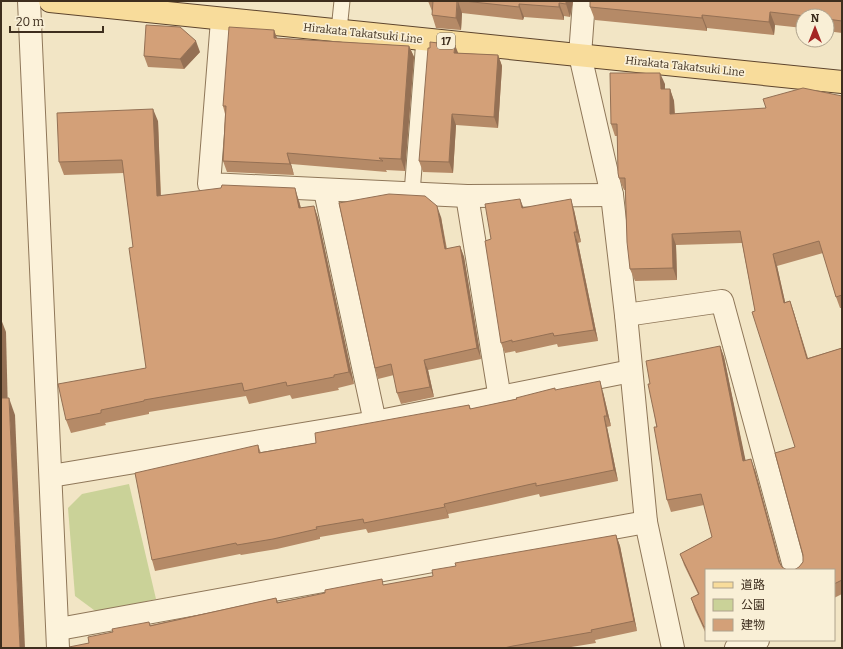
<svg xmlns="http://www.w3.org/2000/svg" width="843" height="649" viewBox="0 0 843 649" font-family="Bitter,'Noto Sans JP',serif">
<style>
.green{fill:#cad298}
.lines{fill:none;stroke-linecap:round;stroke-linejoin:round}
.lane-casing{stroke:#8f7759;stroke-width:17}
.street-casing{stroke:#8f7759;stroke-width:24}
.primary-casing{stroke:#5d442d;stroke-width:24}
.lane{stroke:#fcf2da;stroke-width:15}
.street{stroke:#fcf2da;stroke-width:22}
.primary{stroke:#f8dc9b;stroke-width:22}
.wall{fill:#b58a67}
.shaded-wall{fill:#947054}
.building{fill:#d3a078;stroke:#947054}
.labels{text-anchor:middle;stroke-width:3.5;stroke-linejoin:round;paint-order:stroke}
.shield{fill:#f9efd6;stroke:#766855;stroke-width:1}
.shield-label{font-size:10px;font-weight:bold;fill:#3e2e1e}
.street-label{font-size:11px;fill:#3e2e1e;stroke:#f9efd6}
</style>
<rect width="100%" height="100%" fill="#f2e5c5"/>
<polygon class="green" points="129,484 156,599 98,613 75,596 68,508 82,494"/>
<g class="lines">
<defs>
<g id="lane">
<polyline points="339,30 342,1"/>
<polyline points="412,193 424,39"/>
</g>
<g id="street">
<polyline points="29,1 58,648"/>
<polyline points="584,1 580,55 612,195 626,315 646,522 673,648"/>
<polyline points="222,20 209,184 467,196 612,195"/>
<polyline points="325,191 375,422"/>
<polyline points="467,196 500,399"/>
<polyline points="626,315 722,301 795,570"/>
<polyline points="51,476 375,422 631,371"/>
<polyline points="59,629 646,522"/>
<polyline points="736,648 758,640"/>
</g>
<polyline id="primary" points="50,1 842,82"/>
</defs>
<use href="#lane" class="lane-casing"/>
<use href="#street" class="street-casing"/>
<use href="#primary" class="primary-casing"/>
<use href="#lane" class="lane"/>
<use href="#street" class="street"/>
<use href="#primary" class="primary"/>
</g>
<g class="wall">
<polygon points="428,1 573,1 570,17 564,16 564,20 524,17 523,20 462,13 461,30 436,28 432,15 432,11"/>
<polygon points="842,1 842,33 827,31 827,16 803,16 803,28 775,25 774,35 707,28 707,31 595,20 590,7"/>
<polygon points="274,30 277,38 409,46 414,57 405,171 386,170 387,172 291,164 294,175 227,172 223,161 225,114 223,106"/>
<polygon points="200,52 184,69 148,67 144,56"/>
<polygon points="458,53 498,55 502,66 498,128 456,125 453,173 423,172 419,161"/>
<polygon points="665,84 665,89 670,89 674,101 675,114 766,108 842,96 842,308 840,308 836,297 823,253 777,266 785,302 790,301 794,313 808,358 842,348 842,594 834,598 834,570 799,567 803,562 803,555 795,447 755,311 742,243 676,245 677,280 635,281 630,269 625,190 624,190 619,178 617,136 615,136 611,124"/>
<polygon points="158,121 161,196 299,201 301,208 314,206 318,218 354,384 338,388 339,390 292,399 290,395 249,404 246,396 149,412 149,414 105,423 106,425 71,433 66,420 146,368 133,247 124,173 64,175 59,162"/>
<polygon points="524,208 574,210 581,242 578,243 598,341 558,347 557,344 516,353 515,351 505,353 501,343 491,239"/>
<polygon points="441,217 447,249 460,246 464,257 481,359 428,370 434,397 401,404 397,393 394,375 378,379 375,368"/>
<polygon points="720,346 724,357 745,460 755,470 781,565 782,567 706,570 706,634 695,610 691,598 698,594 684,565 680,554 712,537 704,505 671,512 667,500 650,384"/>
<polygon points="555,390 603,392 611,426 607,427 618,481 540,497 539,494 491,505 448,514 449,518 368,533 366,529 320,537 320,539 277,549 241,555 240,554 155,571 152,560 258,445 261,453 316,443 469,405 471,409"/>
<polygon points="616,535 620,546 637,631 595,640 596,643 565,648 69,648 89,643 113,632 151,625 276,598 278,602 384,585 433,576 456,566"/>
</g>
<g class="shaded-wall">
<polygon points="458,1 462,13 461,30 456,18"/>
<polygon points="566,1 573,1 570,17 566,4"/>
<polygon points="559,3 564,16 564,20 559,7"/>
<polygon points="519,4 524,17 523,20 519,7"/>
<polygon points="770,12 775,25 774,35 769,22"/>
<polygon points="702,15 707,28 707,31 702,18"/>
<polygon points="274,30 278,42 274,38"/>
<polygon points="196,41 200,52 184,69 180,59"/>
<polygon points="455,45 459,55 454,53"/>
<polygon points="409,46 414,57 405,171 401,159"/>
<polygon points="498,55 502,66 498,128 494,117"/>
<polygon points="660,73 665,84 665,101 661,89"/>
<polygon points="670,89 674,101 675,126 670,114"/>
<polygon points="153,109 158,121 161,209 157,196"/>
<polygon points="452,114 456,125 453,173 449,162"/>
<polygon points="287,153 291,164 294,175 290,164"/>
<polygon points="295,188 299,201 304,221 299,208"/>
<polygon points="520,199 524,209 522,208"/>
<polygon points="571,199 574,210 581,242 577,232"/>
<polygon points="314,206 318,218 354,384 349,372"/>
<polygon points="437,206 441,217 448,260 445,249"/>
<polygon points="574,232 578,243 598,341 594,330"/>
<polygon points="672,234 676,245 677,280 673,268"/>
<polygon points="460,246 464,257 481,359 477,348"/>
<polygon points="773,254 777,266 788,315 784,303"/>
<polygon points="790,301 794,313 811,370 807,359"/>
<polygon points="1,319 6,332 8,415 2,398 1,363"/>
<polygon points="720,346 724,357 748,472 743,461"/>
<polygon points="424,360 428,370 434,397 430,387"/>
<polygon points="600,381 603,392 611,426 607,416"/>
<polygon points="9,398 15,415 25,648 20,648"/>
<polygon points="604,416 607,427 618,481 614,470"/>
<polygon points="751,459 755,470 782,570 779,562"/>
<polygon points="444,504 448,514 449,518 445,507"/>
<polygon points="616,535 620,546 637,631 634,621"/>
</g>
<g class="building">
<polygon points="433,1 457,1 456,18 432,15"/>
<polygon points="464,1 566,1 566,4 559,3 559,7 519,4 519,7"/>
<polygon points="590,1 842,1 842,21 827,19 827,16 805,16 770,12 769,22 702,15 702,18 590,7"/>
<polygon points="146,25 180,27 196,41 180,59 144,56"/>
<polygon points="229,27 274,30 274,38 409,46 401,159 379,158 383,161 287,153 290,164 223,161 226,106 223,106"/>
<polygon points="430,42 455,45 454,53 498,55 494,117 452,114 449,162 419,161 428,48 430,48"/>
<polygon points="610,73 660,73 661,89 670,89 670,114 766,108 763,99 803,88 842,96 842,295 836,297 819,241 773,254 784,303 790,301 807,359 842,348 842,580 834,584 834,570 794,570 799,567 803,562 803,555 775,453 795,447 752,312 755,311 740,231 672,234 673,268 630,269 627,242 625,178 619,178 618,173 617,124 611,124"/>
<polygon points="153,109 157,196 221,188 222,185 295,188 299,208 314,206 349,372 334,375 334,377 287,386 286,382 244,391 242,383 144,400 144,401 101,410 101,413 66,420 58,384 146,368 129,248 133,247 122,160 59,162 57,113"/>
<polygon points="389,194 425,196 437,206 445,249 460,246 477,348 424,360 430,387 397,393 391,364 375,368 339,203"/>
<polygon points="520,199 522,208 571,199 577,232 574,232 594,330 554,336 553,333 512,342 512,340 501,343 485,241 491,239 485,204"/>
<polygon points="720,346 743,461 751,459 779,562 782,567 787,570 706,570 706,626 704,627 691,598 699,594 680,554 712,537 701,494 667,500 654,427 657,427 648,384 650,384 646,361"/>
<polygon points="1,363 2,398 9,398 20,648 1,648"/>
<polygon points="600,381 607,416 604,416 614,470 536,486 536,483 487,494 444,504 445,507 364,523 363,519 316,527 317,529 273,539 237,545 236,543 152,560 135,473 258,445 259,453 316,443 315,433 469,405 470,409 517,399 516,398 555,388 555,390"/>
<polygon points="616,535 634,621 591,630 592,632 513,646 504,648 69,648 69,647 89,643 88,637 113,632 112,629 149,622 150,626 276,598 277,603 325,593 325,590 382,579 383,585 433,576 432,570 456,566 455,563"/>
</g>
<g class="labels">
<rect class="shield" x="437" y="33" width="18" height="16" rx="3"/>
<g class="shield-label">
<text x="446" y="45">17</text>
</g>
<g class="street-label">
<text transform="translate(363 33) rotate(6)" y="4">Hirakata Takatsuki Line</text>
<text transform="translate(685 66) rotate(6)" y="4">Hirakata Takatsuki Line</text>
</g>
</g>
<rect width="843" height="649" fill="none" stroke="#3e2e1e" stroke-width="4"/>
<rect x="705" y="569" width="130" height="72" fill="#f9efd6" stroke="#aea28c"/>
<rect x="713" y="582" width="20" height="6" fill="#f8dc9b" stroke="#aea28c"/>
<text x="741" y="589" font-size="12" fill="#3e2e1e">道路</text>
<rect x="713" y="599" width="20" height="12" fill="#cad298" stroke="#aea28c"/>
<text x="741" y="609" font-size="12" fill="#3e2e1e">公園</text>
<rect x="713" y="619" width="20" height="12" fill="#d3a078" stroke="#aea28c"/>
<text x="741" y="629" font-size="12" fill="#3e2e1e">建物</text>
<g transform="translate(815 28)"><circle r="19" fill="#f9efd6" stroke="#aea28c"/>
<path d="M0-3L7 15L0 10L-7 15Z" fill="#a42523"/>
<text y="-6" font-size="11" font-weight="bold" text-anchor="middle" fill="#3e2e1e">N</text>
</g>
<path d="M10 26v6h93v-6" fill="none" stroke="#3e2e1e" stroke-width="2"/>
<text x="16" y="26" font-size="12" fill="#3e2e1e" stroke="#f9efd6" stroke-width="3" paint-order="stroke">20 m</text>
</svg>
